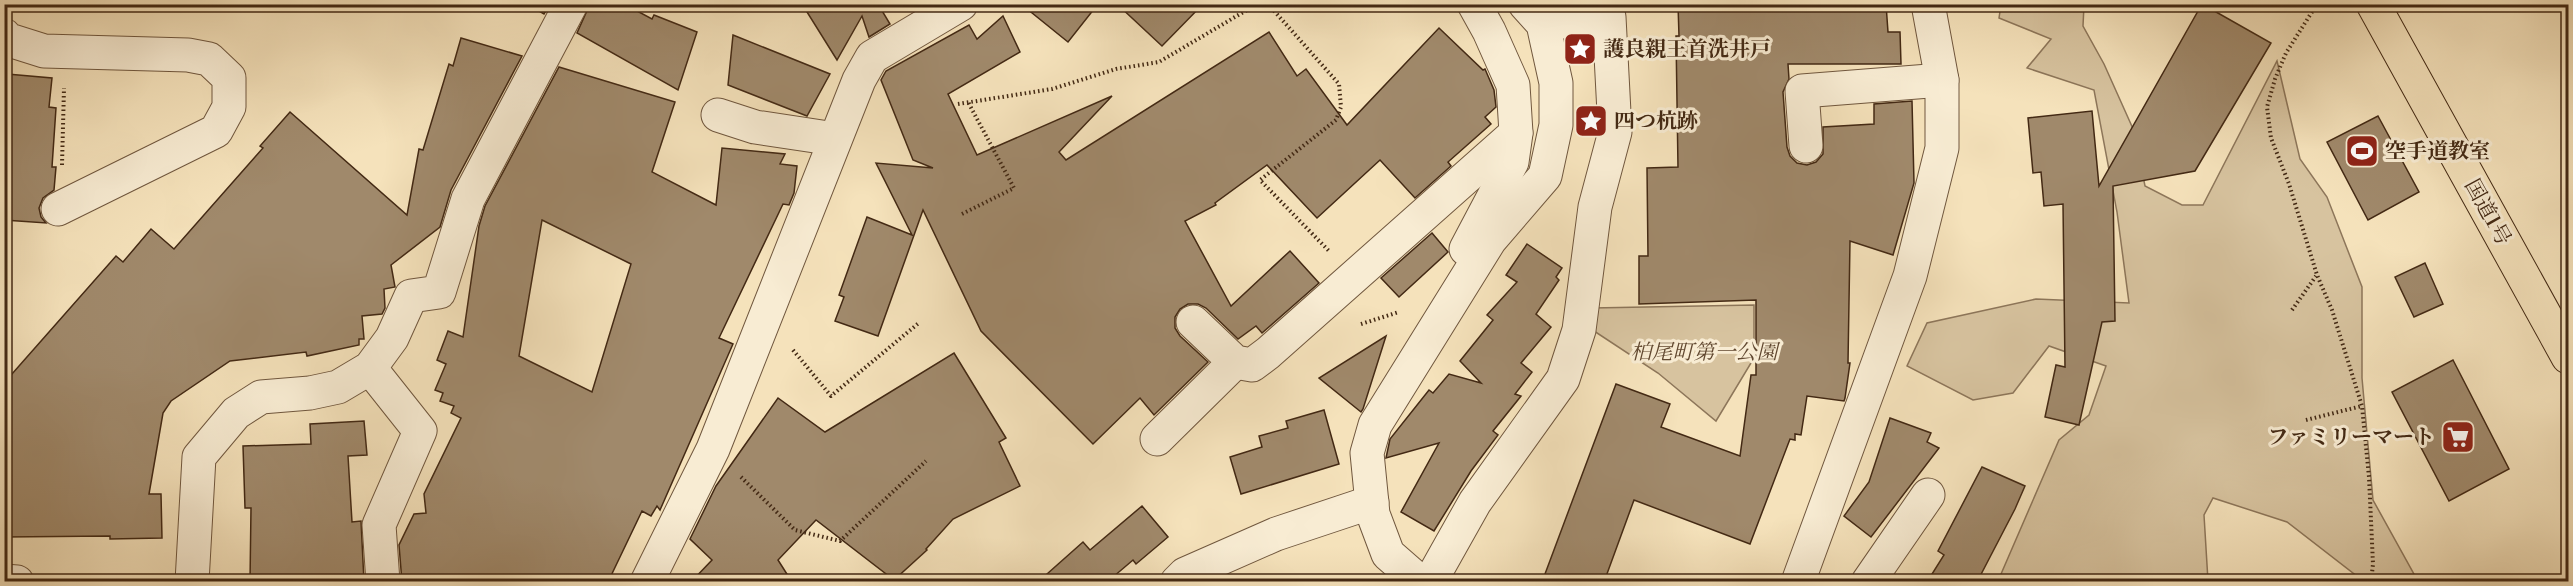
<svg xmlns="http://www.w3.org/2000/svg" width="2573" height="586" viewBox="0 0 2573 586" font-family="'Libre Bodoni','Noto Serif JP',serif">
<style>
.green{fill:#d7c39f;stroke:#8d765a;stroke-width:1.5}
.building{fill:#a0896b;stroke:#432914;stroke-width:1.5;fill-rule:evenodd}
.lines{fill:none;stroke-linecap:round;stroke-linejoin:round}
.minor-casing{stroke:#70573e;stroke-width:35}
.highway-casing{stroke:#432914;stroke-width:35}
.path{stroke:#432914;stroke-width:4;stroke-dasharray:1.5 3;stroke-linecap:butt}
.minor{stroke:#f8ecd3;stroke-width:33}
.highway{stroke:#f5e2bb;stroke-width:33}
.labels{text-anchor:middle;stroke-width:6;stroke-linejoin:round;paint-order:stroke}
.poi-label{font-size:21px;font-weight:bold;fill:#432914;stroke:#f8ecd3;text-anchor:start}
.street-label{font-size:21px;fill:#432914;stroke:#f8ecd3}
.park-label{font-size:21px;font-style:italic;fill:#614830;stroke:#f8ecd3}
</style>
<rect width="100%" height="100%" fill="#f5e2bb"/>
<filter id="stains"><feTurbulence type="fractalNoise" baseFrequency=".00333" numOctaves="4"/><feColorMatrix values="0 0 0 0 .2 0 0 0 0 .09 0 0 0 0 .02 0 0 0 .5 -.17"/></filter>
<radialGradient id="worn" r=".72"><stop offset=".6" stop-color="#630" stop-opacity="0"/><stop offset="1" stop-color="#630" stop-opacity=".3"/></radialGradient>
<g class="green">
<polygon points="2001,5 2084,5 2083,26 2104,64 2134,131 2145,186 2182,205 2203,205 2277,61 2300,159 2327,197 2362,287 2362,378 2373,500 2415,576 2404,581 2359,581 2358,577 2287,522 2213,498 2204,515 2208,581 1998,581 2059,440 2089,415 2106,366 2049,346 2013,393 1973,400 1907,366 1927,323 2036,299 2129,303 2117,212 2094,90 2027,68 2051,39 1999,18"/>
<polygon points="1754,305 1754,358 1716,421 1658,373 1591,329 1592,308"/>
</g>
<g class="building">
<polygon points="527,4 550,4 544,14"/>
<polygon points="590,4 624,4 652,19 654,15 697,32 678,90 577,33"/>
<polygon points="802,4 878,4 890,24 869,37 862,16 837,60"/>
<polygon points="1021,4 1098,4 1068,42"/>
<polygon points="1117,4 1203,4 1162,46"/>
<polygon points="1678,4 1886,4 1888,32 1900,32 1901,64 1788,64 1789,79 1783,92 1787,147 1790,156 1797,163 1807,165 1816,162 1823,154 1823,127 1874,124 1874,104 1912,101 1914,183 1893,255 1850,241 1848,363 1850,363 1845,398 1844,401 1807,396 1801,435 1795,434 1795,440 1790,439 1750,544 1634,500 1604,582 1542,582 1616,384 1670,404 1661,427 1740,456 1751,375 1756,375 1756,300 1639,304 1639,256 1648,256 1647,168 1678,167 1676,36 1679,36"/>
<polygon points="2202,4 2271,43 2195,171 2113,186 2115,321 2102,322 2079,425 2045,417 2056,365 2065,367 2063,204 2044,206 2041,172 2033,173 2028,118 2092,111 2099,186"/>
<polygon points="1003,16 1020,52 948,94 977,155 1112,96 1059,152 1066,160 1269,32 1297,76 1306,69 1347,125 1439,28 1483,70 1485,69 1494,90 1496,107 1485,117 1491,124 1448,162 1451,166 1415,198 1380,160 1317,218 1267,165 1215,203 1216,205 1185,221 1231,306 1290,251 1319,283 1262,333 1256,326 1238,339 1206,308 1198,304 1188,304 1180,309 1175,317 1175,328 1180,336 1208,362 1154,415 1140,398 1093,444 981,331 923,210 878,336 835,321 844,297 839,295 867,217 912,235 876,163 933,168 913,160 881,80 886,71 969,25 977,39"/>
<polygon points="733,35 830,74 807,116 728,85"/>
<polygon points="461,38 522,56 451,190 440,227 391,265 395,287 384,289 385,308 382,314 362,316 364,339 359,339 359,345 307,356 306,352 230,361 171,401 163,413 149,494 161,494 162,538 110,539 110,536 4,537 4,383 116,256 123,262 151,229 174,249 263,148 260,146 290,112 407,215 419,149 423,150 449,64 453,66"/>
<path d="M559,67L675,102L652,172L716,205L722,148L785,154L780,164L797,166L794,193L789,205L783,204L719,338L733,344L660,510L657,506L651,516L642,511L608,582H402L399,545L414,514L426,513L424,494L461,418L451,413L454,406L440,401L443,393L435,390L446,364L437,360L448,331L463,337L479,226L485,206ZM542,220L631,264L592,392L519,356Z"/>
<polygon points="7,74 52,78 49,107 56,108 52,167 56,167 54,190 43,198 39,208 41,217 46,223 4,220 7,147 4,147 4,120"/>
<polygon points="2378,116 2419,192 2368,220 2327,142"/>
<polygon points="1432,233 1448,252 1399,297 1381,278"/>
<polygon points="1527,244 1562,268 1556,277 1559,280 1536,314 1551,327 1521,363 1532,372 1515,394 1521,396 1493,431 1498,435 1471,471 1434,531 1401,512 1439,443 1386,458 1390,439 1429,390 1433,393 1449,374 1481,383 1460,361 1493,320 1487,315 1517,282 1506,275"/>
<polygon points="2425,263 2443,304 2414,317 2395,277"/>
<polygon points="1386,336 1363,409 1361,412 1319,378"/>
<polygon points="954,353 1006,438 999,442 1020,486 953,519 926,549 927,550 894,580 816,520 778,560 792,582 691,582 712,560 690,539 716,486 778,398 825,432"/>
<polygon points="2453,360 2509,469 2449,501 2392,392"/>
<polygon points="1324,410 1339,464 1241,494 1230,457 1262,447 1259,436 1288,428 1286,421"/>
<polygon points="1890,418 1931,433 1927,442 1939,448 1871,537 1844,516 1869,482"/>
<polygon points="364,421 367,455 348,456 352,522 361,521 364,582 250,582 251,508 245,508 243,446 311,444 310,424"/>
<polygon points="1982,467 2025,486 2015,509 1977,582 1927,582 1944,555 1938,551"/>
<polygon points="1142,506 1168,537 1136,564 1133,560 1113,577 1117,582 1038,582 1083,542 1090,550"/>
</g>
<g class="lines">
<defs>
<g id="minor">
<polyline points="4,35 6,39 44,51 188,55 209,59 229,78 229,107 216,131 58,209"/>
<polyline points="718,115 755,127 835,139"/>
<polyline points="1806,146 1802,91 1942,80"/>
<polyline points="1466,249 1512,162 1516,133 1513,85 1489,31 1474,4"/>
<polyline points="1193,322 1235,362 1252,365 1268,353 1516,133"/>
<polyline points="370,368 420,431 379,525 383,582"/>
<polyline points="1157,439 1235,362"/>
<polyline points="4,581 17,582"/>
<polyline points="192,582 199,457 236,413 261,397 310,393 338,387 370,368 392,338 411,296 439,292 468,199 571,4"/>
<polyline points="647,582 713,449 859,80 872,57 961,4"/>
<polyline points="1177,582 1185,574 1276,534 1372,502"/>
<polyline points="1420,582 1388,554 1373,514 1367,453 1375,425 1490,240 1545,176 1556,125 1556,83 1543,24 1525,4"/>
<polyline points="1430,582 1475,502 1563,379 1579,330 1595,207 1615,132 1609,17 1543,24"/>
<polyline points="1798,582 1910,276 1942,148 1942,80 1928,4"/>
<polyline points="1868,582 1928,495"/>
</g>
<polyline id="highway" points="2373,4 2568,357"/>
</defs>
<use href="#minor" class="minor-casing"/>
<use href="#highway" class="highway-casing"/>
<g class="path">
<polyline points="1268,4 1339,84 1341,107 1336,120 1260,180 1329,251"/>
<polyline points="2317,4 2286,53 2275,79 2267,107 2271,138 2289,184 2317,275 2332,310 2362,406 2369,477 2373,564 2371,582"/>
<polyline points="958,104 1052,89 1116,69 1159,62 1257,4"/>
<polyline points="62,165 64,88"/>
<polyline points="962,214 1014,188 968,102"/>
<polyline points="2292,310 2316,276"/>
<polyline points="1361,324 1399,312"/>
<polyline points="793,350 831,396 920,322"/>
<polyline points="2306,420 2362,406"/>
<polyline points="741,477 795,530 840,541 926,461"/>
</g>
<use href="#minor" class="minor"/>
<use href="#highway" class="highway"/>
</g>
<defs>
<symbol id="sight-square" viewBox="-11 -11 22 22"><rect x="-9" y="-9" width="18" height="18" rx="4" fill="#8f2418" stroke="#f8ecd3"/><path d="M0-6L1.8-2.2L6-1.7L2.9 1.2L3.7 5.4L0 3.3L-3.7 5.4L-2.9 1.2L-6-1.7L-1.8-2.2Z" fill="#fff"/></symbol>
<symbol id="stadium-square" viewBox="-11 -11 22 22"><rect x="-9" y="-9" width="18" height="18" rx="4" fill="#8f2418" stroke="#f8ecd3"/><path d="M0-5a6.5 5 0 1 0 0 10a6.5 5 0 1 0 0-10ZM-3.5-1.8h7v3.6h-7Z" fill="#fff"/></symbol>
<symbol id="supermarket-square" viewBox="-11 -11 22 22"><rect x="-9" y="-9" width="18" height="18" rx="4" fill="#8f2418" stroke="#f8ecd3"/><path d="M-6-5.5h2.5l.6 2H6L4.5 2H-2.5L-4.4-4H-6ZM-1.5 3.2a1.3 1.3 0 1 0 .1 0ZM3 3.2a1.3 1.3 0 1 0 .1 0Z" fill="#fff"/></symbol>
</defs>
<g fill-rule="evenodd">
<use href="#sight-square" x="1561" y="30" width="38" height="38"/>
<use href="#sight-square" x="1572" y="102" width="38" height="38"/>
<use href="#stadium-square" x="2343" y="132" width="38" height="38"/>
<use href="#supermarket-square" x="2439" y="418" width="38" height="38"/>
</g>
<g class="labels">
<g class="poi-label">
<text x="1603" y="56">護良親王首洗井戸</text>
<text x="1614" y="128">四つ杭跡</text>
<text x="2385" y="158">空手道教室</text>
<text x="2435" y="444" text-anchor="end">ファミリーマート</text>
</g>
<g class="street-label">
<text transform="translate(2488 212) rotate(61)" y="7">国道1号</text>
</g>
<g class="park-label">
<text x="1704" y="359">柏尾町第一公園</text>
</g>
</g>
<rect width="2573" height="586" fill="none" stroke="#f5e2bb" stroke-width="24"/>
<rect x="6" y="6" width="2561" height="574" fill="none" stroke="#432914" stroke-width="3"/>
<rect x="12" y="12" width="2549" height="562" fill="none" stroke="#432914" stroke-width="1.5"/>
<rect width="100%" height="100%" filter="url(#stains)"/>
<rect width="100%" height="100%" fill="url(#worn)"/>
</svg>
